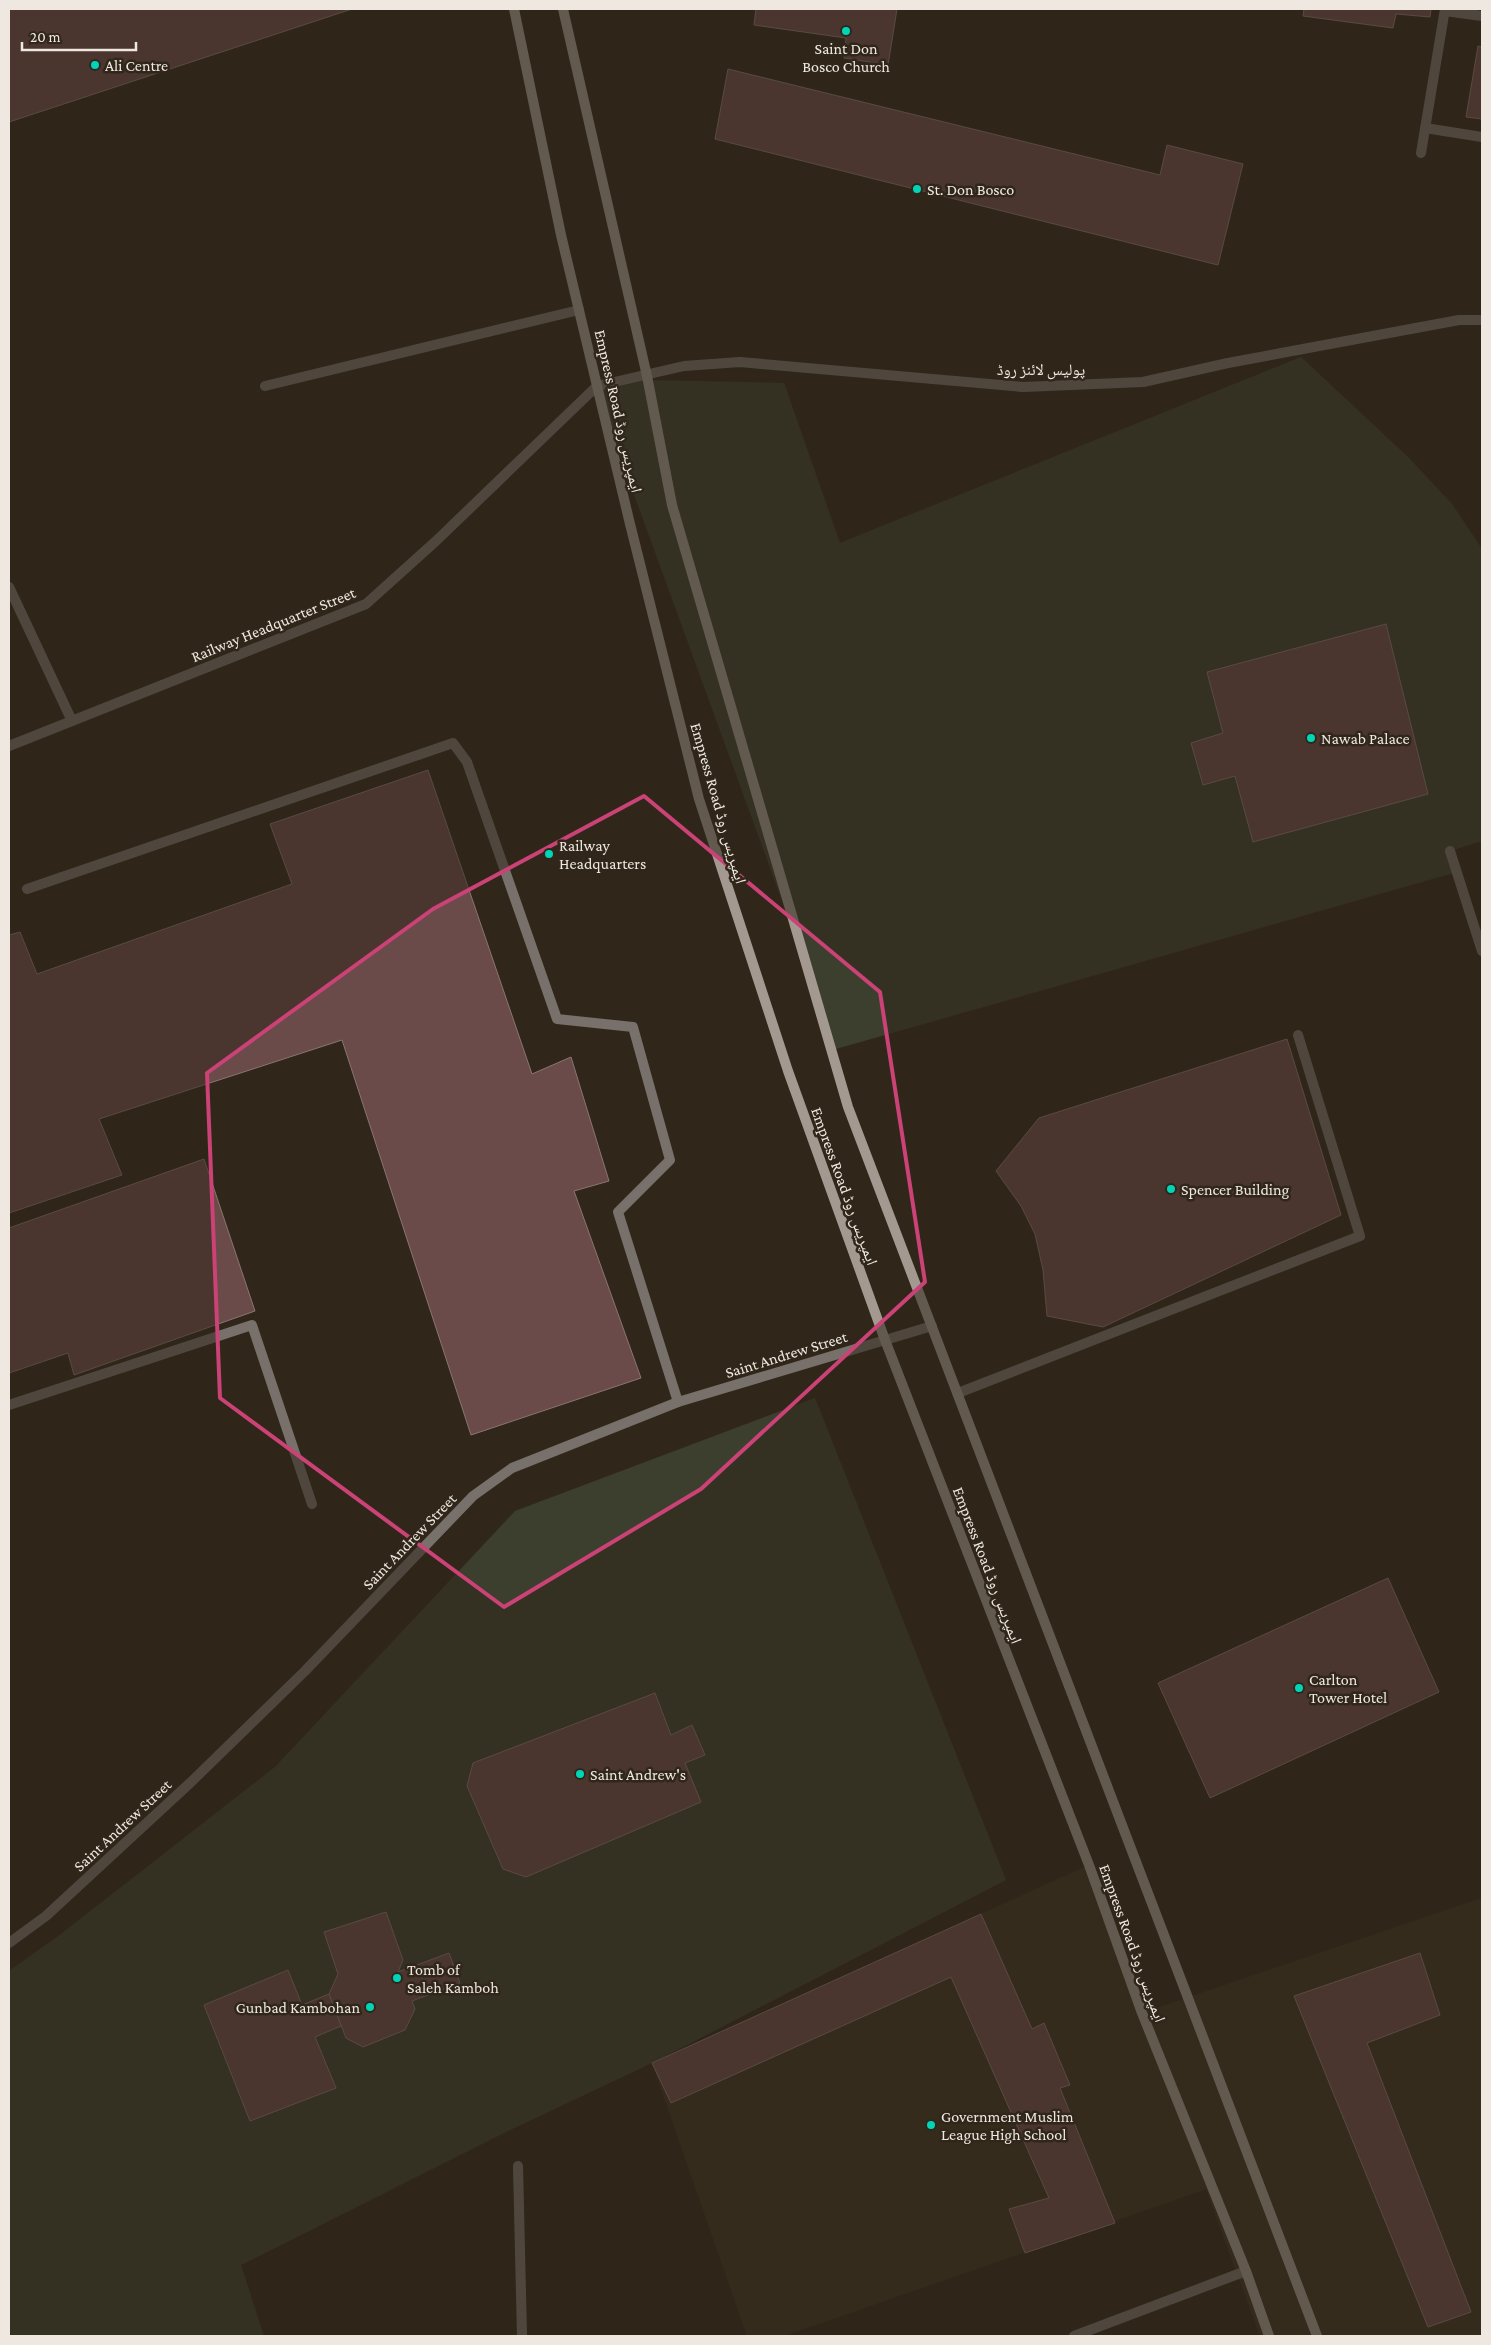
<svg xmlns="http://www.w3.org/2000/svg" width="1491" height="2345" viewBox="0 0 1491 2345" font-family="'Crimson Pro','Noto Naskh Arabic',serif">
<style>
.commercial{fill:#3d3223}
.green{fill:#3d3f2e}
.building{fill:#6a4b49;stroke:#8a7574}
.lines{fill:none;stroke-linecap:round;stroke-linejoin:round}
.service{stroke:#77706b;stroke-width:10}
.minor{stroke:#77706b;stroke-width:10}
.tertiary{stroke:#77706b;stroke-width:10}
.secondary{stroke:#a39990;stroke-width:10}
.marked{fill:none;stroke:#cb4276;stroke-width:4;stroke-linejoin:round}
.poi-dot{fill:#00d5b7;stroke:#30271a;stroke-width:2}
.labels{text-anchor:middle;stroke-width:5;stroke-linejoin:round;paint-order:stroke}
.poi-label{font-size:16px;fill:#efe8e0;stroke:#30271a;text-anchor:start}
.street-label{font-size:16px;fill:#efe8e0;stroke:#30271a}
</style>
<rect width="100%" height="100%" fill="#30271a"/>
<polygon class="commercial" points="1089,1865 1145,2012 1482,1898 1482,2336 1260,2336 1206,2189 784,2336 747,2336 652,2063"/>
<g class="green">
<polygon points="1301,357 1408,457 1452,504 1482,549 1482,841 1450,851 1457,872 836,1049 592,379 784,383 840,543"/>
<polygon points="815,1398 1006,1880 652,2063 508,2131 241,2265 264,2336 9,2336 9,1971 61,1934 275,1767 515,1511"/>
</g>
<g class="building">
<polygon points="9,9 352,9 9,122"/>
<polygon points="756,9 897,9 888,65 844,58 846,38 754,25"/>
<polygon points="1304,9 1431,9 1430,17 1396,14 1393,28 1303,16"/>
<polygon points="1478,46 1482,47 1482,119 1466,117"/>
<polygon points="728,69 1160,175 1167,145 1243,164 1218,265 715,139"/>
<polygon points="1386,624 1428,794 1253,842 1235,776 1203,785 1191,743 1223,733 1207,672"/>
<polygon points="428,770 532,1074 571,1057 609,1181 574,1191 641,1378 471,1435 342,1040 99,1119 122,1175 9,1213 9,935 20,932 37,974 292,884 270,824"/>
<polygon points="1287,1039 1341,1215 1103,1327 1047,1316 1043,1270 1035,1234 1021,1206 996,1171 1039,1118"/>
<polygon points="204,1159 255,1311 74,1375 68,1353 9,1373 9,1228"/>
<polygon points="1388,1578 1439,1692 1210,1798 1158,1683"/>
<polygon points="655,1693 671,1735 692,1725 705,1755 685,1763 701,1802 526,1877 503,1869 467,1786 473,1763"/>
<polygon points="386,1912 403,1960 398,1972 449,1953 460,1983 412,2001 415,2009 405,2030 363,2047 346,2038 329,1994 338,1974 324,1932"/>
<polygon points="981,1914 1032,2029 1044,2023 1070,2085 1060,2088 1115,2223 1025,2253 1009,2209 1049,2198 951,1977 671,2103 652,2063"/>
<polygon points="1420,1953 1440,2015 1367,2043 1471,2312 1428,2327 1294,1996"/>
<polygon points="288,1970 302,2005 329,1994 341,2026 315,2037 336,2088 250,2121 204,2005"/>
</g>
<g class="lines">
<g class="service">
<polyline points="1445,11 1482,16"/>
<polyline points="1425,128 1482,137"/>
<polyline points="1421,153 1445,9"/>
<polyline points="265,386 579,310"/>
<polyline points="27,889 453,743 467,762 557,1019 633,1027 670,1160 618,1212 678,1402"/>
<polyline points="958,1393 1360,1236 1298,1035"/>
<polyline points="9,1405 252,1325 312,1504"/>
</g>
<g class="minor">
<polyline points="9,587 72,721"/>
<polyline points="9,746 366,604 436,541 597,386"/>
<polyline points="1450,851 1482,951"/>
<polyline points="9,1943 46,1916 190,1783 305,1671 473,1496 512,1468 678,1402 932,1326"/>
<polyline points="518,2166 522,2336"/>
<polyline points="1074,2336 1246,2271"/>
</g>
<polyline class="tertiary" points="597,386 684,366 740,362 1023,387 1143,382 1228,363 1459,320 1482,320"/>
<g class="secondary">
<polyline points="514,9 561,235 630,524 699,799 788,1071 885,1340 1089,1865 1142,2013 1246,2271 1269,2336"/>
<polyline points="563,9 647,376 672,505 848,1107 1317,2336"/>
</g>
</g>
<path d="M0 0H1491V2345H0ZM644,796L880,992L925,1282L701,1489L504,1607L220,1398L207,1073L433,909Z" fill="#30271a" fill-opacity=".55" fill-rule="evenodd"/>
<path class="marked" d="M644,796L880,992L925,1282L701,1489L504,1607L220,1398L207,1073L433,909Z"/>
<g class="poi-dot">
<circle cx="846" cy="31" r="5"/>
<circle cx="95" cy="65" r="5"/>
<circle cx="917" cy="189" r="5"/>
<circle cx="1311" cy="738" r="5"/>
<circle cx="549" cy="854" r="5"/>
<circle cx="1171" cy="1189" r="5"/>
<circle cx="1299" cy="1688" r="5"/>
<circle cx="580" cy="1774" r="5"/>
<circle cx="397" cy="1978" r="5"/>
<circle cx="370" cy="2007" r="5"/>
<circle cx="931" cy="2125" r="5"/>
</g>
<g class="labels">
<g class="poi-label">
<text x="846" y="54" text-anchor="middle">Saint Don<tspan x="846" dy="18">Bosco Church</tspan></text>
<text x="105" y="71">Ali Centre</text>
<text x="927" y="195">St. Don Bosco</text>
<text x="1321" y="744">Nawab Palace</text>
<text x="559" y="851">Railway<tspan x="559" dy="18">Headquarters</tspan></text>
<text x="1181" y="1195">Spencer Building</text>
<text x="1309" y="1685">Carlton<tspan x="1309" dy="18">Tower Hotel</tspan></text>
<text x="590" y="1780">Saint Andrew's</text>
<text x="407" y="1975">Tomb of<tspan x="407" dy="18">Saleh Kamboh</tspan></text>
<text x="360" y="2013" text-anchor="end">Gunbad Kambohan</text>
<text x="941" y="2122">Government Muslim<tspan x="941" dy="18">League High School</tspan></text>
</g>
<g class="street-label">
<text x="1041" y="375">پولیس لائنز روڈ</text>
<text transform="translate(619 411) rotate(77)" y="6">Empress Road ایمپریس روڈ</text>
<text transform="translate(273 624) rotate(-22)" y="6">Railway Headquarter Street</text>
<text transform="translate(719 803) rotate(74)" y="6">Empress Road ایمپریس روڈ</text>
<text transform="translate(845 1186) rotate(70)" y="6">Empress Road ایمپریس روڈ</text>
<text transform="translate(786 1354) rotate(-17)" y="6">Saint Andrew Street</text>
<text transform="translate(409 1541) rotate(-46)" y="6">Saint Andrew Street</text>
<text transform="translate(988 1565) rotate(69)" y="6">Empress Road ایمپریس روڈ</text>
<text transform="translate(122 1825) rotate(-43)" y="6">Saint Andrew Street</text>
<text transform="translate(1133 1943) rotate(70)" y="6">Empress Road ایمپریس روڈ</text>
</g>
</g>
<rect width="1491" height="2345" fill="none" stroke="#efe8e0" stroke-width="20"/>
<path d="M22 42v8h114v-8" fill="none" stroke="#efe8e0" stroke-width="2.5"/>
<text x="30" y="42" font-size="15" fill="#efe8e0" stroke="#30271a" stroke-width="4" paint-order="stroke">20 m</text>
</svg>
